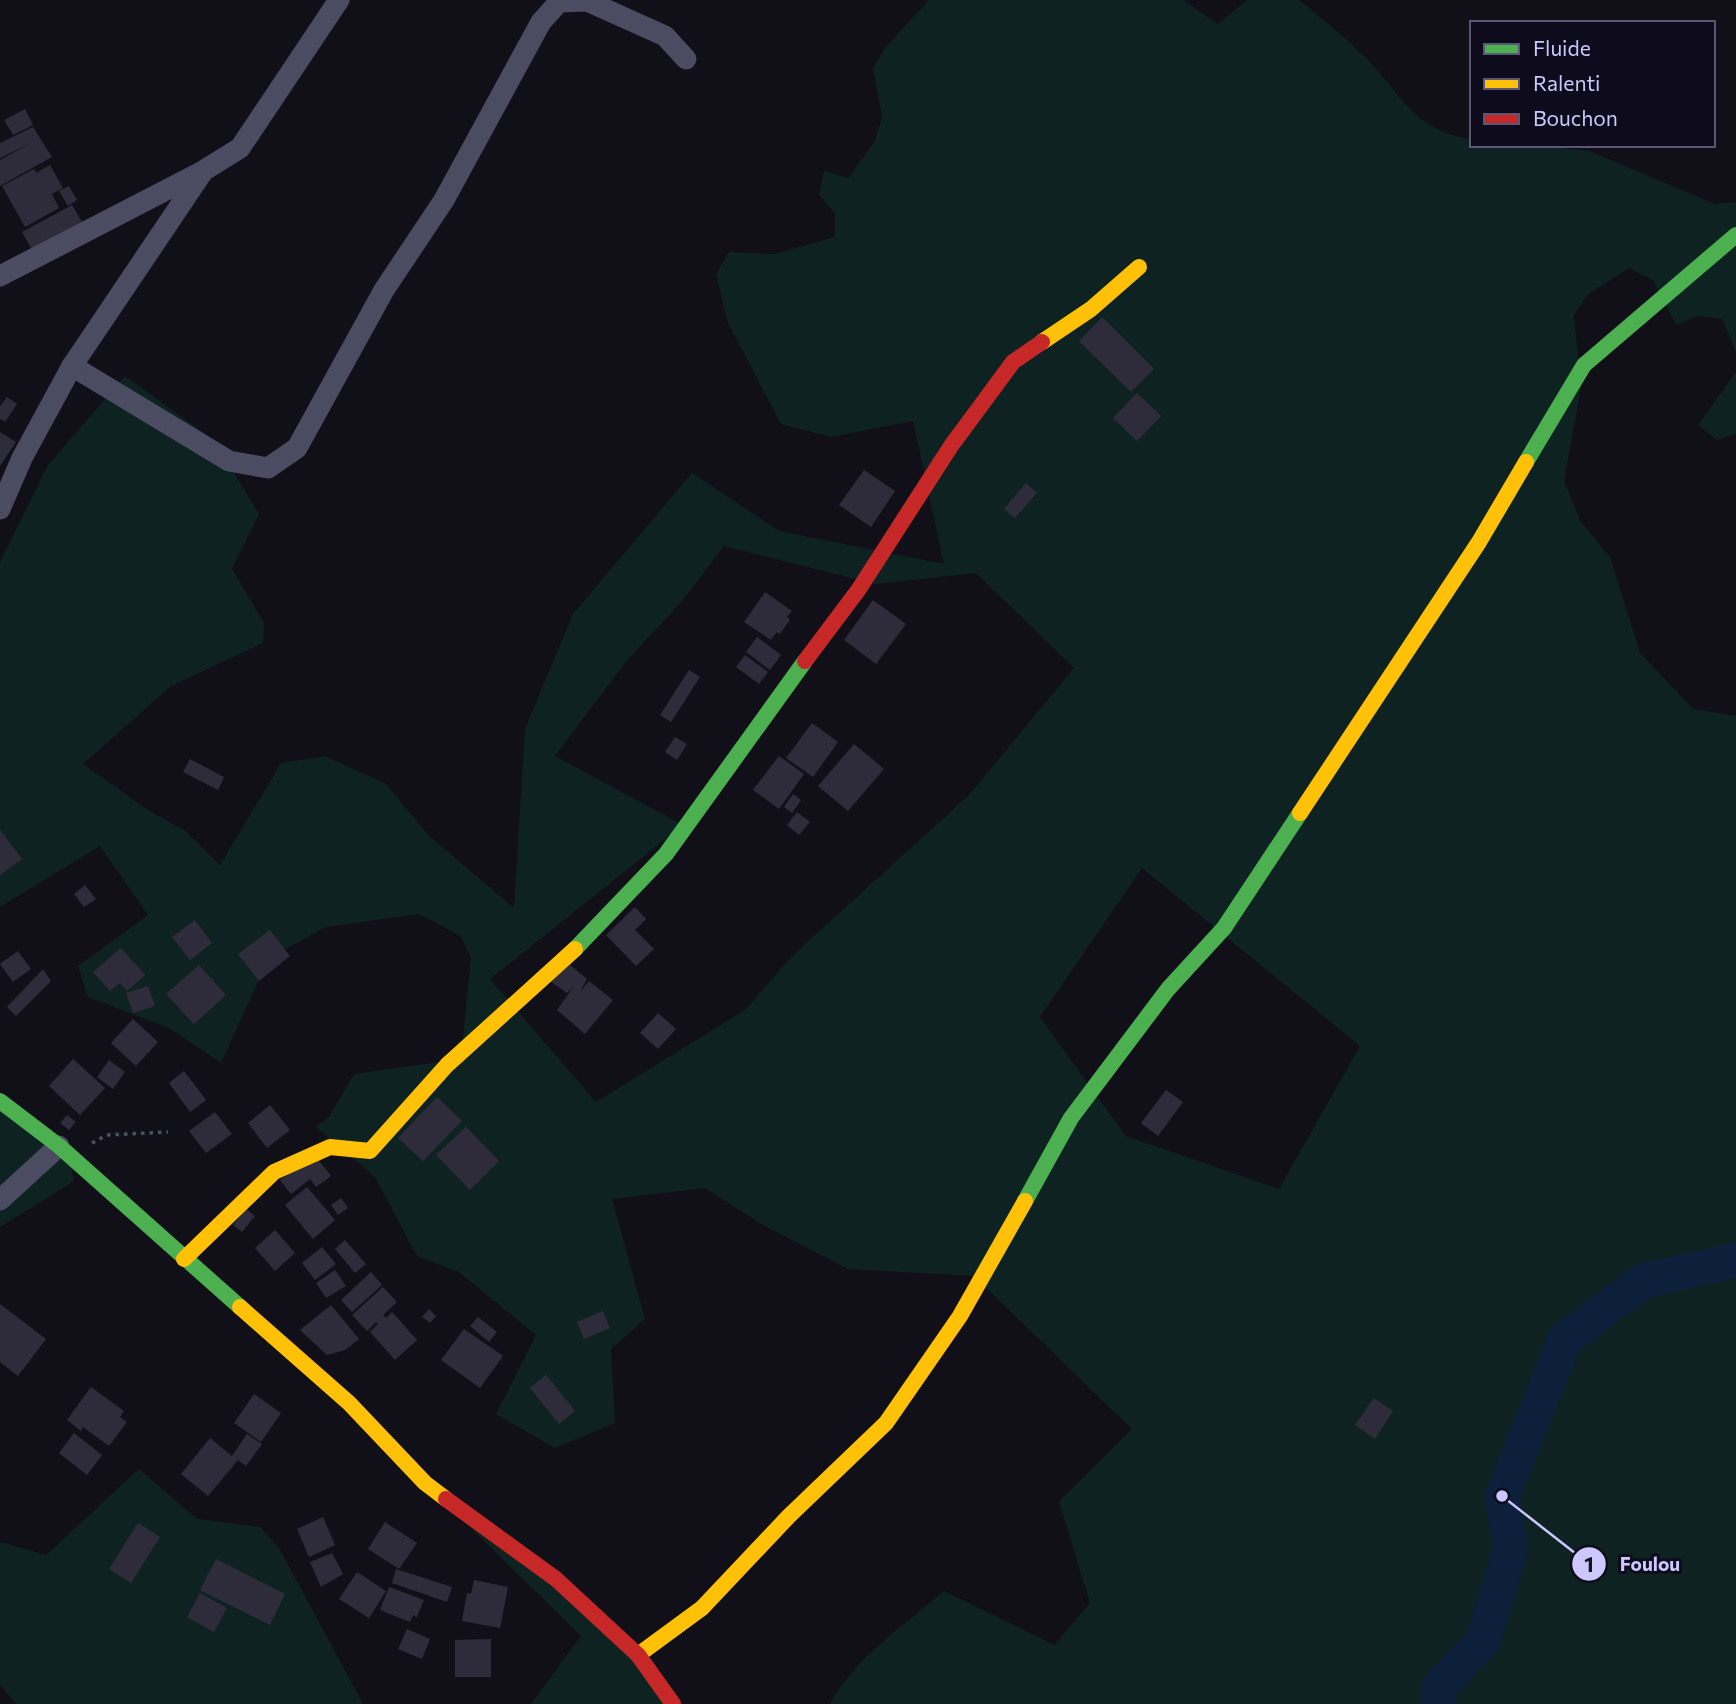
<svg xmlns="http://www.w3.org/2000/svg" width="1736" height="1704" viewBox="0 0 1736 1704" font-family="Commissioner,sans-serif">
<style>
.green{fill:#0f2222;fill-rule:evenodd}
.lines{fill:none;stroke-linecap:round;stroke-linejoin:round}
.river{stroke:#0d203b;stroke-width:35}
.building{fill:#2e2c3b}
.path{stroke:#47545f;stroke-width:3.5;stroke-dasharray:3.5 5;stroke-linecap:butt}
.street{stroke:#4b4b61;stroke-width:21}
.fast{stroke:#4caf50;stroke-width:16}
.slow{stroke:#ffc107;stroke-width:16}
.jam{stroke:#c62828;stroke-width:16}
.leader{fill:none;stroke:#ccc8fd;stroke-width:2.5}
.callout-dot{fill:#ccc8fd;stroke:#0e0c1c;stroke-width:2.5}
.mark-label{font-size:21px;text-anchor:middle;font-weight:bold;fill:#111}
.callout-label{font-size:19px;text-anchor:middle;font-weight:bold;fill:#ccc8fd;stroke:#0e0c1c;stroke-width:6;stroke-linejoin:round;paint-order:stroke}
</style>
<rect width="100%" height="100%" fill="#111018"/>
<g class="green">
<path d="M929,0H1183L1218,24L1247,0H1299C1320,17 1341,34 1361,53C1399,89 1412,132 1472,139V145H1533L1589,151L1715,204L1736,202V352L1722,319L1698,316L1676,325L1653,280L1629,268L1587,295L1574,315L1581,388L1564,481L1581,522L1610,557L1640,653L1693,709L1736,716V1704H830C856,1657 904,1625 944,1591L1054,1645L1090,1603L1059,1501L1132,1429L974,1276L848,1269L763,1225L705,1188L612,1199L645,1319L611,1349L615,1423L555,1448L496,1414L536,1335L459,1272L417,1256L375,1177L316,1127L329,1117L354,1074L461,1059L471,958L461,936L419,914L326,927L269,958L221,1063L169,1028L88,997L78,966L148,915L100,846L0,907V562L48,465L125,376L215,441L259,514L232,569L264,623L263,643L171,686L83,764L148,810L185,831L220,865L281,763L325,756L386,784L429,836L514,908L525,729L573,614L692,473L779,531L944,564L913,421L831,437L781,424L728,323L716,274L729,252L775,254L835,237V213L819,195L824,171L848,178L875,141L882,117L873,68L885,48ZM724,546L875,584L976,573L1074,668L969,795L793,955L745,1010L596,1102L490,979L683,825L555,756L625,663L683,600ZM1142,868L1360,1046L1279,1189L1126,1136L1040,1017Z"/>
<polygon points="1736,372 1736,434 1717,440 1698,425"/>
<polygon points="0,1102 69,1155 74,1181 0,1227"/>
<polygon points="139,1469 197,1519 260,1527 279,1548 363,1704 16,1704 0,1685 0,1542 46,1555"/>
<polygon points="425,1483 556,1579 673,1704 531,1704 581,1636"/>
</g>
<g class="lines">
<polyline class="river" points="1439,1704 1438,1688 1483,1641 1511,1548 1502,1496 1565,1339 1643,1281 1736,1260"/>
</g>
<g class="building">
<polygon points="25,109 33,125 13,135 4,120"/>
<polygon points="33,127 52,157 0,186 0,160 29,144 0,158 0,143"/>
<polygon points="50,165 63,188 52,194 59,208 25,227 2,186 34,169 36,173"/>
<polygon points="69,186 77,200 68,206 59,191"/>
<polygon points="72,205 82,222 32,250 22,232"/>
<polygon points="1102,317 1154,369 1131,392 1079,341"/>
<polygon points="1137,393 1161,416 1137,441 1113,418"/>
<polygon points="7,397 17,404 5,422 0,419 0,406"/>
<polygon points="0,432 16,442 0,466"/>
<polygon points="864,470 895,491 871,527 839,505"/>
<polygon points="1026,483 1037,493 1015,518 1004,509"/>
<polygon points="765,592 792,611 787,617 790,620 780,634 777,632 771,640 744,622"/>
<polygon points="873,600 906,624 876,664 844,640"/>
<polygon points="757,637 781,655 770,670 746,652"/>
<polygon points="745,655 768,672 759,684 736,667"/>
<polygon points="689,670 700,677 671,722 660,715"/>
<polygon points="812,723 838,742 813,777 786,758"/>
<polygon points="675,737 687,744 677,760 665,752"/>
<polygon points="854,744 884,769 848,811 818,786"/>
<polygon points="779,756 804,774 779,809 753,790"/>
<polygon points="190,759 224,777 218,790 183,772"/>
<polygon points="793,794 801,800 792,813 784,807"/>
<polygon points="797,812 810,822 799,835 787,825"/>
<polygon points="0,830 22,859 0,875"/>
<polygon points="85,885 96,899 84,907 74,894"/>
<polygon points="635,907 646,919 635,930 654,949 636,966 606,935"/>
<polygon points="195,920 212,943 190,960 172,937"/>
<polygon points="270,930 290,956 259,981 238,954"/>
<polygon points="121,948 145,975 127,991 120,983 110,991 93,972"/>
<polygon points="18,951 31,969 13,982 0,964"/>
<polygon points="199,965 226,995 194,1024 166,994"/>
<polygon points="570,965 587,979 580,992 589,981 613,1000 585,1034 557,1010 574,986 567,993 550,981"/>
<polygon points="43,969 51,981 16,1016 7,1007"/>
<polygon points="148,986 155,1006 133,1013 126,993"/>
<polygon points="658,1013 676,1029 658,1049 640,1033"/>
<polygon points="133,1019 158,1042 136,1066 111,1043"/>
<polygon points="73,1059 105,1088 80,1115 49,1086"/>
<polygon points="109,1060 125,1072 113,1089 97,1077"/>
<polygon points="184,1071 206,1100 190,1112 169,1083"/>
<polygon points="1166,1090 1183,1102 1158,1136 1141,1123"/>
<polygon points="437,1097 462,1121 423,1161 398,1138"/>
<polygon points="270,1105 290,1130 267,1148 248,1123"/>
<polygon points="215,1112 232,1134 206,1153 189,1131"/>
<polygon points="67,1115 76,1122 69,1130 60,1123"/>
<polygon points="466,1127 499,1161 470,1190 436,1155"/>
<polygon points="314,1154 331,1176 316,1187 310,1179 291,1194 280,1180"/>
<polygon points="307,1187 335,1220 313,1239 285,1205"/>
<polygon points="341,1198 348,1208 338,1215 331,1205"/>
<polygon points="246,1209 255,1216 242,1232 233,1225"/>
<polygon points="275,1230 295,1253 275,1271 255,1248"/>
<polygon points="345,1240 366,1264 355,1273 335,1249"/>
<polygon points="322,1247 336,1264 315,1280 302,1263"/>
<polygon points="335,1270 346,1286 326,1298 316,1283"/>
<polygon points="371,1272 382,1285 352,1312 341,1300"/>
<polygon points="383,1287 397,1302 383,1315 386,1318 392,1312 417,1340 395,1360 370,1332 378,1324 376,1322 367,1331 352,1315"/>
<polygon points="0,1304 46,1339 18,1376 0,1362"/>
<polygon points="331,1305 359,1339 345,1350 327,1355 300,1330"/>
<polygon points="429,1309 436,1316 430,1323 422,1317"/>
<polygon points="603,1311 610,1328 584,1339 577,1322"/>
<polygon points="478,1317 497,1332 489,1342 470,1326"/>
<polygon points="464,1329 503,1356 480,1388 441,1360"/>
<polygon points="546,1375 575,1411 559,1424 530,1388"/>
<polygon points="91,1387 124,1411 120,1417 127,1422 109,1446 83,1427 81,1431 67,1420"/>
<polygon points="254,1394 281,1413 261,1442 234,1423"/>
<polygon points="1374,1398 1393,1411 1375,1439 1355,1425"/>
<polygon points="74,1433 102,1455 87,1475 59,1453"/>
<polygon points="247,1434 262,1444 246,1466 238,1460 208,1496 181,1474 210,1438 232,1456"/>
<polygon points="323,1517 335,1545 309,1557 297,1529"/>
<polygon points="385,1522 417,1543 399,1569 368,1549"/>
<polygon points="138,1523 160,1537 131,1583 109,1569"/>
<polygon points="332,1553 343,1574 321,1587 310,1562"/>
<polygon points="216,1559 285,1594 270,1625 200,1590"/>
<polygon points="396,1569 452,1587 447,1602 392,1583"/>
<polygon points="357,1572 386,1591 369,1618 339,1599"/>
<polygon points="474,1580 508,1587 500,1628 462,1621 467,1593 471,1594"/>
<polygon points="389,1587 424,1600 417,1617 413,1615 410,1622 380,1610"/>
<polygon points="200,1593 227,1608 214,1632 187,1617"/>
<polygon points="407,1629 430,1639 422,1659 398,1649"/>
<polygon points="491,1639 491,1677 455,1677 455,1640"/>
</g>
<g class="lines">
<polyline class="path" points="92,1143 107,1135 168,1132"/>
<g class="street">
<polyline points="0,276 203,171 240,148 339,0"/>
<polyline points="72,366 229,461 268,468 297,448 384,290 444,200 541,22 559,2 587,1 665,36 686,59"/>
<polyline points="0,509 22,458 72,366 202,173"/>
<polyline points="0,1200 59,1146"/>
</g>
<g class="fast">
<polyline points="1526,462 1584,365 1736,235"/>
<polyline points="575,949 666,854 805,661"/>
<polyline points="0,1101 59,1146 240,1307"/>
<polyline points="1025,1201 1071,1118 1168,989 1224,928 1300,813"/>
</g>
<g class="slow">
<polyline points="1042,342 1091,309 1139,267"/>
<polyline points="1300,813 1479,542 1526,462"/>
<polyline points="184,1259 274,1172 330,1147 370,1151 447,1065 575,949"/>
<polyline points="240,1307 349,1403 425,1483 446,1499"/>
<polyline points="638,1655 702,1608 789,1516 886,1423 960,1316 1025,1201"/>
</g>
<g class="jam">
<polyline points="805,661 859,589 951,446 1013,362 1042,342"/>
<polyline points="446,1499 556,1579 638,1655 673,1704"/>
</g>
</g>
<path class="leader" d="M1502 1496L1589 1564"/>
<g class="callout-dot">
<circle cx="1502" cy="1496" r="7"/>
<circle cx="1589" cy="1564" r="18"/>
</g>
<g class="mark-label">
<text x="1589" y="1572">1</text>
</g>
<g class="callout-label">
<text x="1650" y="1571">Foulou</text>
</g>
<rect x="1470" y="21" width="245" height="126" fill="#0e0c1c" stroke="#5a5776" stroke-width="2"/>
<rect x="1484" y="44" width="35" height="10" fill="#4caf50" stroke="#5a5776" stroke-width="2"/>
<text x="1533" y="56" font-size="21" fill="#ccc8fd">Fluide</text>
<rect x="1484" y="79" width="35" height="10" fill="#ffc107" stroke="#5a5776" stroke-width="2"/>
<text x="1533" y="91" font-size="21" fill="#ccc8fd">Ralenti</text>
<rect x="1484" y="114" width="35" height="10" fill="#c62828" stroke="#5a5776" stroke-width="2"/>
<text x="1533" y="126" font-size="21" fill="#ccc8fd">Bouchon</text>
</svg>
